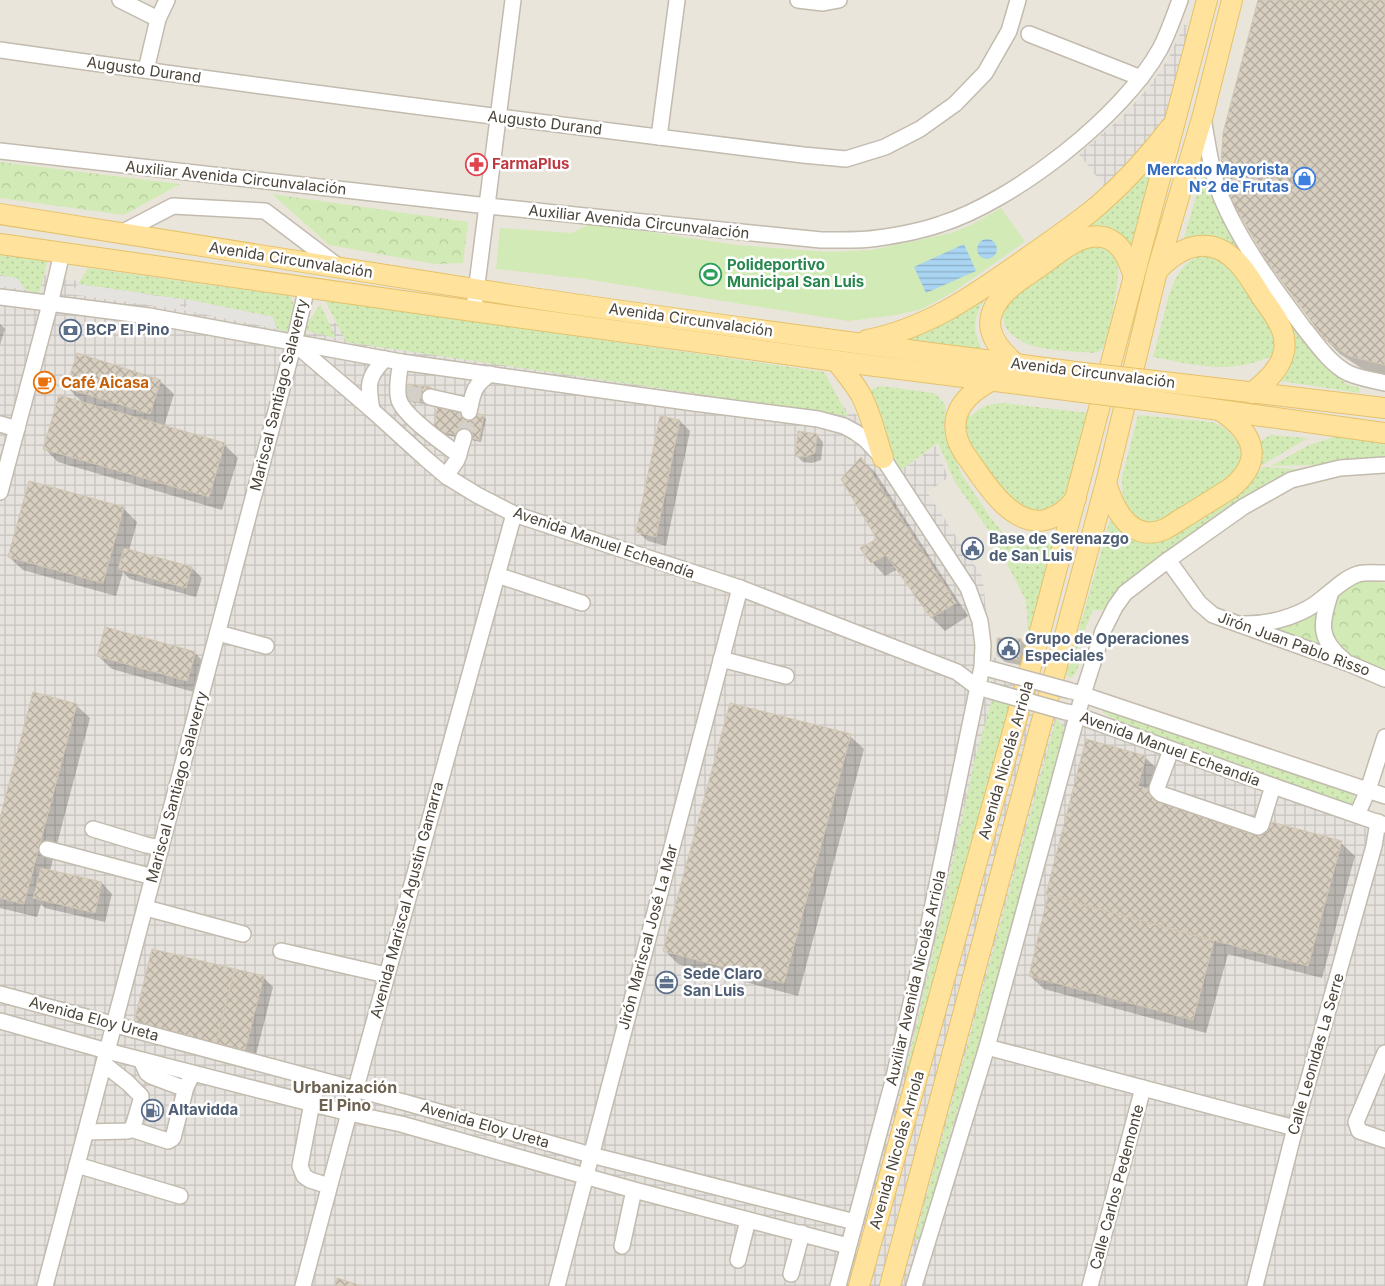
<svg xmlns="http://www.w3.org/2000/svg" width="1385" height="1286" viewBox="0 0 1385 1286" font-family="Inter,sans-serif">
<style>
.residential{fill:#eae5da}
.industrial{fill:url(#industrial-grid)}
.grass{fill:url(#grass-dots)}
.park{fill:url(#park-crowns)}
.garden{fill:#d2eab5}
.parking{fill:#e5e3e0}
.water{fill:url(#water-rules)}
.shadow{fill:#0003}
.building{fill:url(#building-cross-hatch);stroke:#d3c7b4}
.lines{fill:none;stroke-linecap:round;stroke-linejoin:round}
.minor-tunnel{stroke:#d4d0c8;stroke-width:15;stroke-dasharray:15 8;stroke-linecap:butt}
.minor-casing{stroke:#c2bbae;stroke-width:18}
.major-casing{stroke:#e6c16a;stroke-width:22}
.minor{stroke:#fff;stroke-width:15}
.major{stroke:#ffe39c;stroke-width:20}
.minor-bridge-casing{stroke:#c2bbae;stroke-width:18;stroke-linecap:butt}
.major-bridge-casing{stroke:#e6c16a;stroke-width:22;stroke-linecap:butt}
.minor-bridge{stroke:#fff;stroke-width:15}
.major-bridge{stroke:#ffe39c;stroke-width:20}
.labels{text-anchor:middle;stroke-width:5;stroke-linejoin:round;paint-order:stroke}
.street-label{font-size:15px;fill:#4b4439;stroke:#fff}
.health-label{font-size:15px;font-weight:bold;fill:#be3a42;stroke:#fff;text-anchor:start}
.shop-label{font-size:15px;font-weight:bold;fill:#366cbe;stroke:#fff;text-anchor:end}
.leisure-label{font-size:15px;font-weight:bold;fill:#27864d;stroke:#fff;text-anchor:start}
.service-label{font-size:15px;font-weight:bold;fill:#4e5e75;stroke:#fff;text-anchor:start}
.food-label{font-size:15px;font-weight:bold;fill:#c56008;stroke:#fff;text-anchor:start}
.neighbourhood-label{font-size:16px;font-weight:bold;fill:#6e6250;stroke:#fff}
</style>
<defs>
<pattern id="industrial-grid" width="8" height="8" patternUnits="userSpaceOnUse" patternTransform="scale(1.25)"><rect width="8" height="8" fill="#e6e2dd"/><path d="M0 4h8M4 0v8" fill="none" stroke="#c7c3be"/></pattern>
<pattern id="grass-dots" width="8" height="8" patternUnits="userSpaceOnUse" patternTransform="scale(1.25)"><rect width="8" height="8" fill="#d2eab5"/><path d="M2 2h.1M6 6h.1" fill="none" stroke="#b6ca9c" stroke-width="1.8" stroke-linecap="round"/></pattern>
<pattern id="park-crowns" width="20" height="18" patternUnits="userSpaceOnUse" patternTransform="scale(1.25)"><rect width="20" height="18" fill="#d2eab5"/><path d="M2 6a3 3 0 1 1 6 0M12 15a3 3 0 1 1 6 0" fill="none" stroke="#b6ca9c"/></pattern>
<pattern id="water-rules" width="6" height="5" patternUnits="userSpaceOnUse" patternTransform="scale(1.25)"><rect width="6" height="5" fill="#a9d4f2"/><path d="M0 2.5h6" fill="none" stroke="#8caec5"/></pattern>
<pattern id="building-cross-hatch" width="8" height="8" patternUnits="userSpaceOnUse" patternTransform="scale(1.25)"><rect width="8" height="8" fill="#d8cfc1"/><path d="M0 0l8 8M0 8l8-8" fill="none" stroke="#b1aa9e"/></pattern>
</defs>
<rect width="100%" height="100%" fill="#f6f3ec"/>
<polygon class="residential" points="0,0 1385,0 1385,833 1105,731 990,654 983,578 521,353 0,268"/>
<g class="industrial">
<polygon points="1184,25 1194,27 1169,118 1108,191 1079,154 1122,117 1149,87 1168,59"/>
<polygon points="0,268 521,353 808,386 890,435 909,465 936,446 948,478 927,492 983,578 990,654 1105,731 1385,835 1385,1286 0,1286"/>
</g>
<g class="grass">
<path d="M1148,167L1152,169L1131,245C1106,215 1095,228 1063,240Z"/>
<polygon points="1204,169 1208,169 1222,217 1231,235 1258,274 1212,237 1195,236 1184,238"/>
<path d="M1085,247C1096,247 1107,247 1114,256C1117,260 1118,267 1118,271C1119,282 1108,341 1103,348C1100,351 1096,352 1092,353C1073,351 1052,351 1034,346C1022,343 1003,332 1004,319L998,316L1024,285Z"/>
<polygon points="0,253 48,260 39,293 26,290 17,278 0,275"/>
<path d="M1206,254L1223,261L1236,272L1271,323L1276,340L1272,356C1230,375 1196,365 1153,357C1157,343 1160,329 1164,315C1170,290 1177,260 1206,254Z"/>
<polygon points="88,268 290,296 294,305 287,332 277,329 273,317 190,300 78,284"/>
<path d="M993,291C989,296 983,301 980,307C971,325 976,338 984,354L889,340Z"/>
<polygon points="325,300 824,372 848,416 346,342"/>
<polygon points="320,304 336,338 304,330"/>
<polygon points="1288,322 1334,373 1346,384 1359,388 1360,393 1281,381 1287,371 1294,354"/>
<polygon points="881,386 933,393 937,395 945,405 946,411 944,425 945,433 949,445 962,475 990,517 1008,539 1035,548 1056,536 1029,644 1026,601 994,538 955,482 938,443 901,470 889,450 870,391 873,389"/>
<path d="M1004,403L1088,413L1065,495C1055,514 1039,510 1021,510L965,446L962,418L968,415L971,416C983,405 989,404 1004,403Z"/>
<polygon points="1138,415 1212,422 1225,428 1238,442 1241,448 1242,456 1240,466 1221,485 1170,519 1152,525 1135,520 1123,502 1122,477"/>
<polygon points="1347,433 1385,438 1385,461 1346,462 1319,465 1271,466 1309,445"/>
<polygon points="1270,435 1308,438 1259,467 1262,456 1261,441"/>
<path d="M1263,467L1312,470L1238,504L1123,584L1116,591L1104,610H1093L1074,656L1080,662L1075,674L1071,678L1066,675L1110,520C1121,532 1123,537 1141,540L1251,480Z"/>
<polygon points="993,696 1013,701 911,1074 906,1071 938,930 975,759"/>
<path d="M1103,709L1353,792C1355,797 1354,800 1351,804L1345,806L1111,718L1103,712Z"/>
<polygon points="1056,719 1065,728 998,986 952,1127 919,1241 915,1239"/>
</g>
<g class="park">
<polygon points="0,162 180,184 124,215 0,198"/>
<polygon points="272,194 468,222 463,263 435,264 329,245"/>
<polygon points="1370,581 1385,583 1385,669 1356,658 1339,647 1332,635 1329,624 1333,600 1341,591 1352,584 1360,582"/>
<polygon points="1321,603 1323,647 1274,629 1278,625"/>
</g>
<polygon class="garden" points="1001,208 1025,242 953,292 922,309 896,315 848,321 585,279 496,269 500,228 572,233 585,226 595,224 737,245 828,252 872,250 951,233 971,225"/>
<g class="parking">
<polygon points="0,276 17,278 26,290 0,286"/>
<polygon points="78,284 185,300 177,309 71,294"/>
<polygon points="190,300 273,317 277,329 183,310"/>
</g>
<g class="water">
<circle cx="987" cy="249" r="10"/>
<polygon points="964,244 976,271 926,293 914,267"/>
</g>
<g class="shadow">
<polygon points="1260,0 1385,0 1385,375 1364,370 1340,354 1326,340"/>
<polygon points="0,324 5,329 0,345"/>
<polygon points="160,381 174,394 164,426 224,444 238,458 222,510 58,462 45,449 83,403 68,388"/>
<polygon points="431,388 434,391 431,405 410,402 407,399"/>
<polygon points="483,416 486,419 481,442 437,433 434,430"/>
<polygon points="661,418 680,421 690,431 666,546 648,541 637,531"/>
<polygon points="817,435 823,442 821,460 812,463 803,462 796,455"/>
<polygon points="861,459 875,472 968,616 945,631 932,618 898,569 885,576 872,562 878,539"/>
<polygon points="123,508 137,522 129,551 192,568 202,578 196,597 130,579 123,572 116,596 23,570 9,557"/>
<polygon points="1021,640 1027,647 1025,666 1005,662 998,656"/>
<polygon points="195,653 209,667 201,694 112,669 98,656"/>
<polygon points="76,705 90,718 50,871 102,883 112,894 105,922 45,908 41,904 37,917 0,908 0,823"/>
<polygon points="850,736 864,749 798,996 678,964 665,951"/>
<polygon points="1145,757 1159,771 1154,791 1341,843 1355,856 1322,978 1228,954 1206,1033 1044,989 1030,976 1049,895"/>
<polygon points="263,977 273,987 255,1059 149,1035 135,1022"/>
</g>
<g class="building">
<polygon points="1258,0 1385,0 1385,365 1349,356 1325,340 1267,261 1228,195 1221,164 1223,133"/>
<polygon points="77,353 161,380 150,414 66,388"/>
<polygon points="408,384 431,387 429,403 406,399"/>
<polygon points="59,395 225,443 209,497 43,449"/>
<polygon points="438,405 484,415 479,440 433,430"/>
<polygon points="660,416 680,420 656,537 636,532"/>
<polygon points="798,431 817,434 815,453 805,457 795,456"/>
<polygon points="861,457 956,603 931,618 886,555 871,563 860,548 877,539 841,479"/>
<polygon points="29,481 124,507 103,583 8,557"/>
<polygon points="124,548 192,567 186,588 118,569"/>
<polygon points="105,627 196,652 187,681 97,656"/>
<polygon points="997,638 1021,639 1019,660 997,656"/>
<polygon points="33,692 77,704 24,904 0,898 0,818"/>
<polygon points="730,703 851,734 784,983 663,951"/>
<polygon points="1086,739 1146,756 1138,786 1342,841 1308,966 1048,895 1046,894"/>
<polygon points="41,868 102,882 95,913 33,898"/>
<polygon points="1048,895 1214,941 1193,1020 1029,976"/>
<polygon points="152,949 235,969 216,1043 134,1022"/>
<polygon points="235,969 264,976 245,1050 216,1043"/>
<polygon points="337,1278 362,1286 335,1286"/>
</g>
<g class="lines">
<g class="minor-tunnel">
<polyline points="406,393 430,397"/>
<polyline points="464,437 469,412"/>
</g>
<defs>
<g id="minor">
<polyline points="120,0 158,19"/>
<polyline points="798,0 823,3 839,0"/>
<polyline points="1029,34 1141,78"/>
<path d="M0,50C267,88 535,122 803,155L846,159L885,147L920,129L955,104L985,73L1009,31L1018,0"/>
<polyline points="146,70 158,19 167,0"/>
<path d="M1203,118C1208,145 1211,173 1222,199C1241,244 1274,288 1303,327C1316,343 1330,364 1348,373C1359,378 1373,380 1385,383"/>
<polyline points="659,137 677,0"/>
<path d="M0,151L488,206L821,240C840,240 860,241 878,238C899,235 921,231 941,224C1014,201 1123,116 1160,49C1168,34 1174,16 1180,0"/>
<polyline points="123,232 173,206 265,211 339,267"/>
<polyline points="0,297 149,316 401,362 694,403 818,419 844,426 855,432 865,439 883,458 968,588 980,621 983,645 982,667 926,938 893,1081 838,1286"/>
<polyline points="475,300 513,0"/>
<polyline points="295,344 372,410 426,459 446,476 477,495 514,514 740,588 957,672 977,687 984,689"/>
<path d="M401,362C399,373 396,389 399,400C404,416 445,445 459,455"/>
<polyline points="430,397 470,406"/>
<path d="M372,410C368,386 366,378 385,359"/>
<path d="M469,412C473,393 473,386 490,374"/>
<polyline points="0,424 17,429"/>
<polyline points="446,476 457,460 464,437"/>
<polyline points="0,492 50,304 62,253"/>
<polyline points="1168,560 1199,603 1213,615 1350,664 1385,679"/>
<polyline points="497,575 582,603"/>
<path d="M1331,592C1321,622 1317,639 1344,660"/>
<path d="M1245,624C1267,624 1288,619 1307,609C1325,600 1339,580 1358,574C1366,572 1377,573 1385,573"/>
<polyline points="218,633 266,646"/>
<polyline points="721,659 786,676"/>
<polyline points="1075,692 1385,796"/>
<polyline points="1068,712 1273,786 1385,825"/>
<polyline points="1171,750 1157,788 1157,790 1161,794 1258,827 1261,825 1273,786"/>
<polyline points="1357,815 1368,790 1385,737"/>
<polyline points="93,829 146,845 161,848"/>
<polyline points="47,849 153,877"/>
<polyline points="146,908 243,934"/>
<polyline points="281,951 386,975"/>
<polyline points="0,994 407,1103 591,1155 855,1222"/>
<polyline points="0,1021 107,1051 349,1113 401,1124 634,1190 848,1246"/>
<polyline points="987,1047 1295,1128"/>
<polyline points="1385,1053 1356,1122 1359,1131 1385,1140"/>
<polyline points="141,1060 147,1073 151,1076 183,1088 186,1087 190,1079"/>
<polyline points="319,1080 312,1103 300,1166 304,1176 310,1180 329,1186"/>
<polyline points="131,1129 168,1141 173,1138 186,1087"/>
<polyline points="86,1132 128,1131 133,1127 141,1100 141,1096 128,1083 104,1064"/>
<polyline points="77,1165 180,1196"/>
<polyline points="622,1246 634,1190"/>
<polyline points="738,1260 748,1220"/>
<polyline points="791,1274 802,1233"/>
<polyline points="45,1286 294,343 307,287"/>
<polyline points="303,1286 349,1113 514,514"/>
<polyline points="557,1286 740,588"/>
<polyline points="914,1286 987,1047 1083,694 1103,631 1115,607 1125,593 1168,560 1243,507 1291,480 1340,468 1385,465"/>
<polyline points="1090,1286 1143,1088"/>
<polyline points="1255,1286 1295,1128 1374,846 1378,822"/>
</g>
<g id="major">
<path d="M0,214C171,240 341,269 512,295C699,323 887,347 1075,372"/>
<polyline points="0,244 473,311 836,361 1074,391"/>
<path d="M1157,271C1182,244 1212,234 1239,264C1248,274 1254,285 1261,296C1272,312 1288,330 1284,351C1281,369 1265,382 1252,393"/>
<path d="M867,340C926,329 973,296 1021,262C1044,246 1067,230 1089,213C1120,188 1146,159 1170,128"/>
<path d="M836,361C845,372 854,383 861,395C871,414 876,437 883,458"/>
<path d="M1016,364C987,340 979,316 1010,288C1019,280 1029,274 1038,268C1058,254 1084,228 1109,239C1124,246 1129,263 1134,276"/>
<path d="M991,381C961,397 944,420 964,453C982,477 1009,527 1045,520C1058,517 1068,509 1076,498"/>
<polyline points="1164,382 1385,408"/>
<polyline points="1162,402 1385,433"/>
<path d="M1106,483C1114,509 1131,544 1165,529C1173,525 1180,519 1188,515C1202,506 1217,497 1231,488C1265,460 1254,433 1221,411"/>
<polyline points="859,1286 1030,670 1207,0"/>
<polyline points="890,1286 1106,483 1157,271 1203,115 1232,0"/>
</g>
</defs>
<use href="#minor" class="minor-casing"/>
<use href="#major" class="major-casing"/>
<use href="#minor" class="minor"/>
<use href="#major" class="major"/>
<defs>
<g id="minor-bridge">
<polyline points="990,669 1071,691"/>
<polyline points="988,690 1066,712"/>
</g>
<g id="major-bridge">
<polyline points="1075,372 1164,382"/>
<polyline points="1074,391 1162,402"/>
</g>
</defs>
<use href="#minor-bridge" class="minor-bridge-casing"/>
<use href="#major-bridge" class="major-bridge-casing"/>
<use href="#minor-bridge" class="minor-bridge"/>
<use href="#major-bridge" class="major-bridge"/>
</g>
<defs>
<symbol id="pharmacy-ring" viewBox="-11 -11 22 22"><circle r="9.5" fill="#fff" stroke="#e0444e" stroke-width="1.5"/><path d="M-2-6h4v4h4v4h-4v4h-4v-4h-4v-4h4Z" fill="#e0444e"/></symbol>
<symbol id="shop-ring" viewBox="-11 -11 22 22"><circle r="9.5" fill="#fff" stroke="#3f7fe0" stroke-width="1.5"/><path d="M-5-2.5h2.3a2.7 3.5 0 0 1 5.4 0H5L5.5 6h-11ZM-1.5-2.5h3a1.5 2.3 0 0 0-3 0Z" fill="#3f7fe0"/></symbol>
<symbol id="stadium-ring" viewBox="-11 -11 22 22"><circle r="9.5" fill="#fff" stroke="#2e9e5b" stroke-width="1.5"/><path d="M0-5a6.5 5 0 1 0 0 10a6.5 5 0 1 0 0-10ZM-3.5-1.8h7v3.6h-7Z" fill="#2e9e5b"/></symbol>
<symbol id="bank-ring" viewBox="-11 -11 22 22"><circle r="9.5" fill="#fff" stroke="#5c6f8a" stroke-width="1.5"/><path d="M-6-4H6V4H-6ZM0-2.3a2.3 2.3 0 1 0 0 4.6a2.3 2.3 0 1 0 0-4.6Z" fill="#5c6f8a"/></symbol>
<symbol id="cafe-ring" viewBox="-11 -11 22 22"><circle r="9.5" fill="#fff" stroke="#e8710a" stroke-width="1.5"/><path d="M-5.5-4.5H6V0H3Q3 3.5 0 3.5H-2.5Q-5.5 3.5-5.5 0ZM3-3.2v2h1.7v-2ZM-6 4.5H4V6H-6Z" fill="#e8710a"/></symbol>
<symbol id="civic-ring" viewBox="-11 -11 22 22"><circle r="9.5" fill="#fff" stroke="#5c6f8a" stroke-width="1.5"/><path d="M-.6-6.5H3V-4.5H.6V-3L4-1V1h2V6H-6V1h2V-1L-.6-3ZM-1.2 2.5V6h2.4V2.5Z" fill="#5c6f8a"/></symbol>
<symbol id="office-ring" viewBox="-11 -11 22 22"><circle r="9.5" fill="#fff" stroke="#5c6f8a" stroke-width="1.5"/><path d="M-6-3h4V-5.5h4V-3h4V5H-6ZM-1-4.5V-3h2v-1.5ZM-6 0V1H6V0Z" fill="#5c6f8a"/></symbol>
<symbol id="fuel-ring" viewBox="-11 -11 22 22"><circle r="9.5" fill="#fff" stroke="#5c6f8a" stroke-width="1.5"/><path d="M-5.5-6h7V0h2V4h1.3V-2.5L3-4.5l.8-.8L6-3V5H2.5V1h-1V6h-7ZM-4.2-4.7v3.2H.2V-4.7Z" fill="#5c6f8a"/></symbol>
</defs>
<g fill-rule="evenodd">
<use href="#pharmacy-ring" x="464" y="152" width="25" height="25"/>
<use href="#shop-ring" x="1292" y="166" width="25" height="25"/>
<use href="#stadium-ring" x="698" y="262" width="25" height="25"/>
<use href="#bank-ring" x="58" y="318" width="25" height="25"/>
<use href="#cafe-ring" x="32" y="370" width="25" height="25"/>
<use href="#civic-ring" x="960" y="536" width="25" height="25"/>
<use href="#civic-ring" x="996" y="636" width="25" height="25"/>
<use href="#office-ring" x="654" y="970" width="25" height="25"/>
<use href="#fuel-ring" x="140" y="1098" width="25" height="25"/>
</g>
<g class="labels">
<g class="street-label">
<text transform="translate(144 70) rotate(8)" y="5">Augusto Durand</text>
<text transform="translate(545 123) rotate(7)" y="5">Augusto Durand</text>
<text transform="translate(236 178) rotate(6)" y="5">Auxiliar Avenida Circunvalación</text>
<text transform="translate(639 222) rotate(6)" y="5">Auxiliar Avenida Circunvalación</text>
<text transform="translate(291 260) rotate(9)" y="5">Avenida Circunvalación</text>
<text transform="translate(691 320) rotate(8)" y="5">Avenida Circunvalación</text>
<text transform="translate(1093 373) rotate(7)" y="5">Avenida Circunvalación</text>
<text transform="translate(279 395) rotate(-76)" y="5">Mariscal Santiago Salaverry</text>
<text transform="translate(604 543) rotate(19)" y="5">Avenida Manuel Echeandía</text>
<text transform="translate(1294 644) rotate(20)" y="5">Jirón Juan Pablo Risso</text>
<text transform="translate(1170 749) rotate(20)" y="5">Avenida Manuel Echeandía</text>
<text transform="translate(1006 760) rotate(-74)" y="5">Avenida Nicolás Arriola</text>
<text transform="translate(177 787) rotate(-75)" y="5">Mariscal Santiago Salaverry</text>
<text transform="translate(407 900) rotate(-75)" y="5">Avenida Mariscal Agustin Gamarra</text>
<text transform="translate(648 937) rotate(-75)" y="5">Jirón Mariscal José La Mar</text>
<text transform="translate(916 978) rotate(-77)" y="5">Auxiliar Avenida Nicolás Arriola</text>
<text transform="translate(94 1019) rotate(15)" y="5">Avenida Eloy Ureta</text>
<text transform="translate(1316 1054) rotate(-74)" y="5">Calle Leonidas La Serre</text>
<text transform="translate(485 1125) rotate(16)" y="5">Avenida Eloy Ureta</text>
<text transform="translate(897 1150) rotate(-74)" y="5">Avenida Nicolás Arriola</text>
<text transform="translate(1117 1187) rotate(-75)" y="5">Calle Carlos Pedemonte</text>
</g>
<g class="health-label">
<text x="492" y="169">FarmaPlus</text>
</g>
<g class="shop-label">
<text x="1289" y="175">Mercado Mayorista<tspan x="1289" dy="17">N°2 de Frutas</tspan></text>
</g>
<g class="leisure-label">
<text x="727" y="270">Polideportivo<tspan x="727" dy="17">Municipal San Luis</tspan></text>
</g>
<g class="service-label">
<text x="86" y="335">BCP El Pino</text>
<text x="989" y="544">Base de Serenazgo<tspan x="989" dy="17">de San Luis</tspan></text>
<text x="1025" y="644">Grupo de Operaciones<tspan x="1025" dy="17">Especiales</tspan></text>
<text x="683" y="979">Sede Claro<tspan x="683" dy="17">San Luis</tspan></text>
<text x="168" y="1115">Altavidda</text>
</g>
<g class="food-label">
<text x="61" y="388">Café Aicasa</text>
</g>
<g class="neighbourhood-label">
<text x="345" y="1093">Urbanización<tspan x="345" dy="18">El Pino</tspan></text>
</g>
</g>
</svg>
